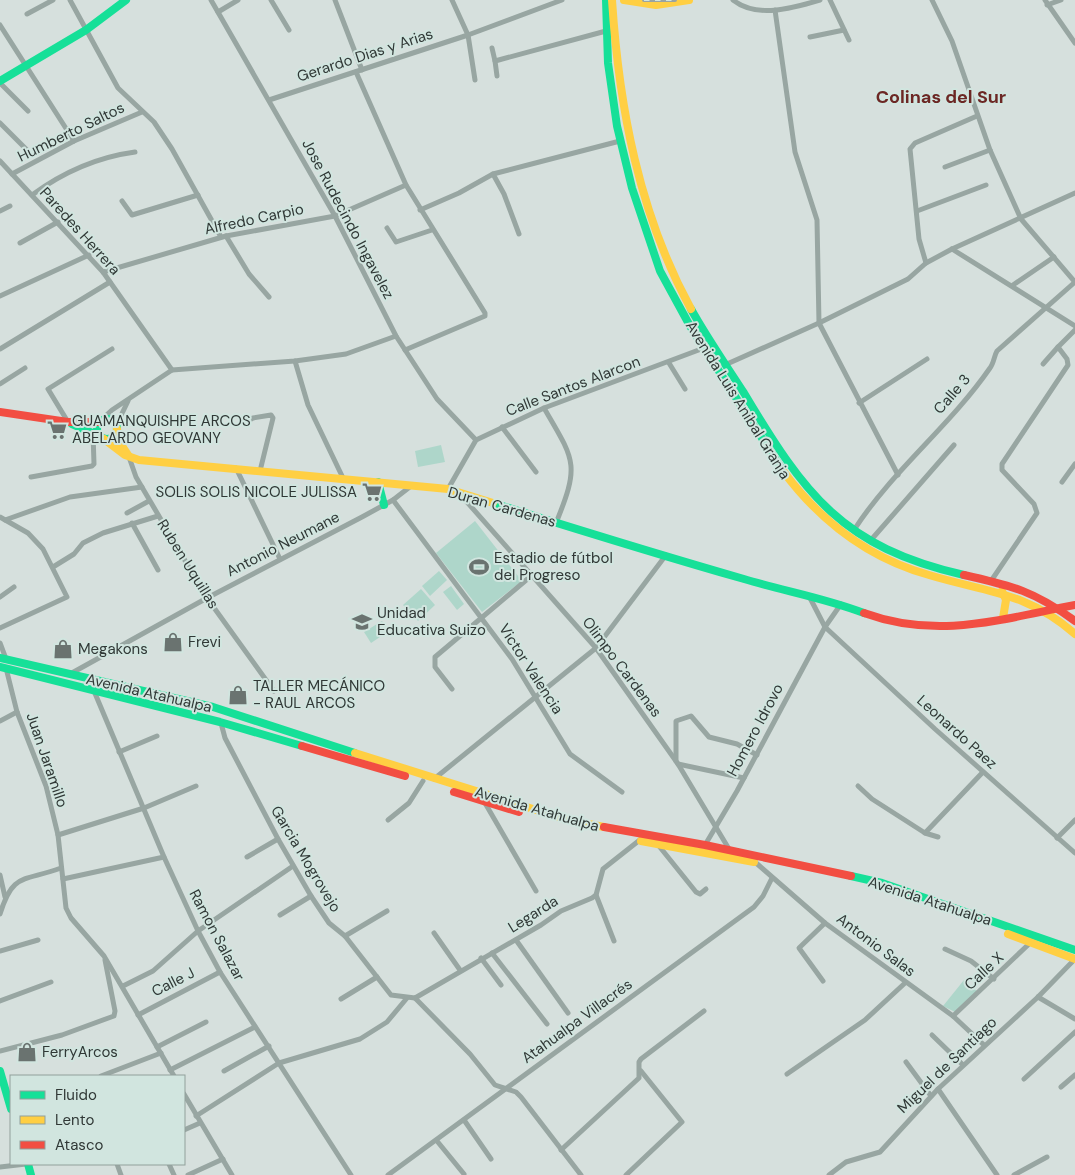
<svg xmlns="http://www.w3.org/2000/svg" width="1075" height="1175" viewBox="0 0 1075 1175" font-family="'DM Sans',sans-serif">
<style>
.green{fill:#aed6ca}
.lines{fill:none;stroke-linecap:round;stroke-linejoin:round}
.street{stroke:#98a6a2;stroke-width:5}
.fast{stroke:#16e098;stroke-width:8}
.slow{stroke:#ffcf43;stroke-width:8}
.jam{stroke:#f24e42;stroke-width:8}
.rail-casing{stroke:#9aa4a1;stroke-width:4}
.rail{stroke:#d1e5df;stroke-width:2;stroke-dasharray:5.5;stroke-linecap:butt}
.labels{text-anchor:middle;stroke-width:4;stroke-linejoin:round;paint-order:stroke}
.street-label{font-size:15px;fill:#303836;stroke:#d1e5df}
.poi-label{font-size:15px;fill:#303836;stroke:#d1e5df;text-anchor:start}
.quarter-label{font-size:18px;font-weight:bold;fill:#6c2724;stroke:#d1e5df}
</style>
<rect width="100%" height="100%" fill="#d6e0dd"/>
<g class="green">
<polygon points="441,445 445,462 418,467 415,451"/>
<polygon points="475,521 522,581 482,612 436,553"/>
<polygon points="439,571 447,580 430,596 422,586"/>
<polygon points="451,586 464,604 457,610 443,592"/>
<polygon points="421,589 435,605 418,621 403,605"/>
<polygon points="382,621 389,631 371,643 364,632"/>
<polygon points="964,980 978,992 955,1012 943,1006"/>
</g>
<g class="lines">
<g class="street">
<polyline points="70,0 118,88 154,122 172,149 221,237"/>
<polyline points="211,0 335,216 396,336 437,399 476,440"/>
<polyline points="271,0 289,30"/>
<polyline points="335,0 362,70"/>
<polyline points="452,0 468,35 475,80"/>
<path d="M733,0C757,19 793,8 820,0"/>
<polyline points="830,0 849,40"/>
<polyline points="932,0 952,41 990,150 1021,219 1075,282"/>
<polyline points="1045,0 1075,43"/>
<polyline points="1047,5 1061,0"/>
<polyline points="775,10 795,152 817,220 819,323 898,475"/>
<polyline points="218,12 238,0"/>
<polyline points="27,14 53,0"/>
<polyline points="0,25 74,141"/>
<polyline points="810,37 844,30"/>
<polyline points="492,48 495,61"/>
<polyline points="356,72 406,185 485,313 485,316 405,350"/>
<polyline points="497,76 495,61 606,31"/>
<polyline points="0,83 28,111"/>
<polyline points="269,100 468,35 562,0"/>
<polyline points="0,123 27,150"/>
<polyline points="0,161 103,272 172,370"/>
<polyline points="945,167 990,150"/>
<polyline points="12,174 74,141 142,112"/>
<polyline points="493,174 504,194 519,234"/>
<path d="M32,195C62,173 98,157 135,152"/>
<polyline points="122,201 132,215 198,195"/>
<polyline points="420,210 459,193 493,174 620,141"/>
<polyline points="0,211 10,206"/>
<polyline points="917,211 986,185"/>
<polyline points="387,228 396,242 432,230"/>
<polyline points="226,236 249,274 269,297"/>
<polyline points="20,243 58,222"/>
<polyline points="952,249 1075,326"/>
<polyline points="926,263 919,239 910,149 915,143 977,116"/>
<polyline points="103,272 226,236 335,216 406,185"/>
<polyline points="1013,285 1054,257"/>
<polyline points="0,296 89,255"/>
<polyline points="0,349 110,282"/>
<polyline points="295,361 308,405 343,478"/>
<polyline points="669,363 685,389"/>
<polyline points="727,364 819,323 908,279 926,263 952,249 1075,193"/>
<polyline points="1043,364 1058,347"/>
<polyline points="0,384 25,368"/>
<polyline points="859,403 927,359"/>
<path d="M544,408C575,461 580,464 556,523"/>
<polyline points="101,420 112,410 172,370 295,361 346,354 396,336"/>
<polyline points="68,422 48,389 112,349"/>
<polyline points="244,423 253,418 271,415 273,418 260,471"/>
<polyline points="116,426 128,401"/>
<polyline points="502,427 536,472"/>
<polyline points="129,457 136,477 207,598 274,691"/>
<polyline points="236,468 280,559"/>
<polyline points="31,477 92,466 94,464 93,433"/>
<polyline points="1062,482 1075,464"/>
<polyline points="448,489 476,440 544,408 704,348"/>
<polyline points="459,493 596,648 678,764 744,778"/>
<polyline points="393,500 512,659 570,754 622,792"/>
<polyline points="127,513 149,501"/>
<polyline points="0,517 28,533 43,549 67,597 0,628"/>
<polyline points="5,520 70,497 142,487"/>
<polyline points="132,523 158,570"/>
<path d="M854,530C892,471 950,426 990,368C994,363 994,356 997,351L1075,282"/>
<polyline points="871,540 954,445"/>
<polyline points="53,567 74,554 83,543 103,533 158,516"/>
<polyline points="991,581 1037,513 1034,504 1002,470 1002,464 1068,365 1067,359 1058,347 1075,330"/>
<polyline points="809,596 825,627 935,729 1075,853"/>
<polyline points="0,597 14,587"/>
<polyline points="0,643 6,659"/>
<polyline points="6,668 17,712 46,786 58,835 66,908 71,918 104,956 174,1076"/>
<polyline points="70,674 207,598 362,517 393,500 411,486"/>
<polyline points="452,689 435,667 435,657 531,576"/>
<polyline points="94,691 164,857 198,931 220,972 351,1175"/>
<polyline points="0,721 17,712"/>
<polyline points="221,723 225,738 278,839 311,896 329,923 345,936 391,995 415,998 541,925 561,911 592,898 596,895 603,869 641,839"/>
<polyline points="119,752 157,736"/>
<polyline points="676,761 676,721 691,716 709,737 737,744 757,755"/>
<polyline points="678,764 729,849"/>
<polyline points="434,779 596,648 666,555"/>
<polyline points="858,786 872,799 925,833 983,772"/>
<polyline points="485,803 536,891"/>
<polyline points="388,820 409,803 423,781"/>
<polyline points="925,833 938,837"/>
<polyline points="58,835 144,808 196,786"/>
<polyline points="1057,838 1075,820"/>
<polyline points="705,845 737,791 825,627 841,604"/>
<polyline points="659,846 696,892 700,894 706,889"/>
<polyline points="247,857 278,839"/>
<polyline points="755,862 825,923 953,1016 984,1045"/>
<polyline points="0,875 5,897"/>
<polyline points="63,879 164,857"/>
<polyline points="596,895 614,941"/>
<path d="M0,914C13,872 23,882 61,868"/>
<polyline points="280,915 311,896"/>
<polyline points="434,933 460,970"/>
<polyline points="345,936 387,911"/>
<polyline points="516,940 568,1013"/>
<polyline points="945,949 971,961 994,979"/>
<polyline points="0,951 38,940"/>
<polyline points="492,953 547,1024"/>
<polyline points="481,958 501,985"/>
<polyline points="823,981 799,948 825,923"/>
<polyline points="123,986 153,971 198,931 293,866"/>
<polyline points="1038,997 1075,1019"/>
<polyline points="415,998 470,1054 495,1085 516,1092 521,1097 581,1175"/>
<polyline points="341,999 377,977"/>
<polyline points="0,1001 51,982"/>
<polyline points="138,1015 220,972"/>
<polyline points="953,1016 1030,943"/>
<polyline points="932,1035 963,1065"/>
<polyline points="157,1047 206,1022"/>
<polyline points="0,1051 62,1035 114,1016 115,1011 105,960"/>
<polyline points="906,1062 931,1096"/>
<polyline points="170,1070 255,1027"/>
<polyline points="224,1071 269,1046"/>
<polyline points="787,1074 865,1020 905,983"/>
<polyline points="101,1076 161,1053"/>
<polyline points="1024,1079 1075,1032"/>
<polyline points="1061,1087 1075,1075"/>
<polyline points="938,1089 997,1175"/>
<polyline points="184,1094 232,1175"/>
<polyline points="196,1116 279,1063 360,1039 387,1022 407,998"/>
<polyline points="464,1120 491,1159"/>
<polyline points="184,1130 200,1123"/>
<polyline points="437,1141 464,1174"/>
<polyline points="561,1150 639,1078 639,1062 641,1059 704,1011"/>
<polyline points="117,1164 121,1175"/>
<polyline points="169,1164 174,1175"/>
<polyline points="0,1167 26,1164"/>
<polyline points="188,1175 223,1159"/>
<polyline points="388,1175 754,907 763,896 772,878"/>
<polyline points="626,1175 682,1122 641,1071"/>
<polyline points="829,1175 846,1162 880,1152 938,1089 1038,997 1075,959"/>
<polyline points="1014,1175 1047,1157"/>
</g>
<g class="fast">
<polyline points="606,0 608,63 617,126 632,188 660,271 690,326 783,471"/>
<polyline points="0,81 86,30 126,0"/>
<path d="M691,309C707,338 726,365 744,393C805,495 842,547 964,575"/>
<circle cx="107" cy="429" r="10"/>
<polyline points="72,424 99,436"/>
<polyline points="378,482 384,505"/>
<path d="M493,503C576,529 660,555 744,579C784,591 825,598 864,613"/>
<polyline points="0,658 213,707 355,753"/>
<polyline points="0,667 220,722 302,746"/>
<polyline points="851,876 882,883 1075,950"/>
<polyline points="0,1071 11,1109"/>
<polyline points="28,1164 31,1175"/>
</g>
<g class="slow">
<path d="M612,0C619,107 639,214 691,309"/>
<polyline points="624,0 656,5 689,0"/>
<polyline points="117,429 120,443 128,455"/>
<polyline points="104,439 125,455 139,460 448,489 493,503"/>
<path d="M783,471C821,522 868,558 929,575C985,592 1028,592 1075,634"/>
<polyline points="1002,591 1006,600 1003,618"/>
<polyline points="355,753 568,820 604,827"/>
<polyline points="641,841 754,862"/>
<polyline points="1008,934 1075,959"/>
</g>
<g class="jam">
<polyline points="0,412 68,422 99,422"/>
<path d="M964,575C1013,586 1034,591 1075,621"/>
<path d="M864,613C938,640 1001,619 1075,605"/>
<polyline points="302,746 405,776"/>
<polyline points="454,792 519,812"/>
<polyline points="604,827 705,845 851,876"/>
</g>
<defs>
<polyline id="rail" points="644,0 675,0"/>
</defs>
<use href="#rail" class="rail-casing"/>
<use href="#rail" class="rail"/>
</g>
<defs>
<symbol id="supermarket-bare" viewBox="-9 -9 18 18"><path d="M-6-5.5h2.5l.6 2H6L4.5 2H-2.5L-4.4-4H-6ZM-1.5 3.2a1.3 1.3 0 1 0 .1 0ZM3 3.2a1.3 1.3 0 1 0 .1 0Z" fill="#6a7370" stroke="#d1e5df" stroke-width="2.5" paint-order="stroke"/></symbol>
<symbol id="stadium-bare" viewBox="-9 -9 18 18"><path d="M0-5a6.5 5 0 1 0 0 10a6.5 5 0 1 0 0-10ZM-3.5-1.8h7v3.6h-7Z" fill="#6a7370" stroke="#d1e5df" stroke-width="2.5" paint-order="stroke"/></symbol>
<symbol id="school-bare" viewBox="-9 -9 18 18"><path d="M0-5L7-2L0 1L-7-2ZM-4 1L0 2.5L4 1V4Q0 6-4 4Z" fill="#6a7370" stroke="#d1e5df" stroke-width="2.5" paint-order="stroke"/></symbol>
<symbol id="shop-bare" viewBox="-9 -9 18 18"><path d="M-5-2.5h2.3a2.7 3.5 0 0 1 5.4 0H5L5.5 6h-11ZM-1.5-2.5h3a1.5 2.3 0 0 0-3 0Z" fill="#6a7370" stroke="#d1e5df" stroke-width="2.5" paint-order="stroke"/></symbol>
</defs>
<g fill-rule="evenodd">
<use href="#supermarket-bare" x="43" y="416" width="28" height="28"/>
<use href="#supermarket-bare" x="358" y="478" width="28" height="28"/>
<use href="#stadium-bare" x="465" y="553" width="28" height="28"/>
<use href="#school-bare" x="348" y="608" width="28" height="28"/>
<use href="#shop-bare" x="159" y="628" width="28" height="28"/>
<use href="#shop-bare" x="49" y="635" width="28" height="28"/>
<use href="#shop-bare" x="224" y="681" width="28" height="28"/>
<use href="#shop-bare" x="13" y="1038" width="28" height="28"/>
</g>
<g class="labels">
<g class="street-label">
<text transform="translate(365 55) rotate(-18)" y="5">Gerardo Dias y Arias</text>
<text transform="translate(71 132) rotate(-26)" y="5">Humberto Saltos</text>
<text transform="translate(254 219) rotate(-12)" y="5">Alfredo Carpio</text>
<text transform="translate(348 219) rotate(62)" y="5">Jose Rudecindo Ingavelez</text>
<text transform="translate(80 231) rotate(48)" y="5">Paredes Herrera</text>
<text transform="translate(573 386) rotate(-21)" y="5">Calle Santos Alarcon</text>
<text transform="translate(952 394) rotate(-49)" y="5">Calle 3</text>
<text transform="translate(738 400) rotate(58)" y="5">Avenida Luis Anibal Granja</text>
<text transform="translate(502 507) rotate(16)" y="5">Duran Cardenas</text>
<text transform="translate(283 544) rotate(-27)" y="5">Antonio Neumane</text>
<text transform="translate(188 564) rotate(58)" y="5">Ruben Uquillas</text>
<text transform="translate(622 667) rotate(53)" y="5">Olimpo Cardenas</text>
<text transform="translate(531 669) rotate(57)" y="5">Victor Valencia</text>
<text transform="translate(149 693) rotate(13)" y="5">Avenida Atahualpa</text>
<text transform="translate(755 730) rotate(-62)" y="5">Homero Idrovo</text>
<text transform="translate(957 732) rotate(42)" y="5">Leonardo Paez</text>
<text transform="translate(47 760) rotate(71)" y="5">Juan Jaramillo</text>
<text transform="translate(537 809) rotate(16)" y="5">Avenida Atahualpa</text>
<text transform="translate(306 859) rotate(59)" y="5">Garcia Mogrovejo</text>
<text transform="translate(930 901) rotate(18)" y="5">Avenida Atahualpa</text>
<text transform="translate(533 914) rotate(-32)" y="5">Legarda</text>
<text transform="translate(217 935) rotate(62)" y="5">Ramon Salazar</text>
<text transform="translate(876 945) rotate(37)" y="5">Antonio Salas</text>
<text transform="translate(984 971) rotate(-43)" y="5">Calle X</text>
<text transform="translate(173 982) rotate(-27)" y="5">Calle J</text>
<text transform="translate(577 1021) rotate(-36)" y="5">Atahualpa Villacrés</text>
<text transform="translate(947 1065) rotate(-44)" y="5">Miguel de Santiago</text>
</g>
<g class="poi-label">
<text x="72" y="426">GUAMANQUISHPE ARCOS<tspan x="72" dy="17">ABELARDO GEOVANY</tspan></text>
<text x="357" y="497" text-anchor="end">SOLIS SOLIS NICOLE JULISSA</text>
<text x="494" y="563">Estadio de fútbol<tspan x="494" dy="17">del Progreso</tspan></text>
<text x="377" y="618">Unidad<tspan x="377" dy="17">Educativa Suizo</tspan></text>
<text x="188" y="647">Frevi</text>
<text x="78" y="654">Megakons</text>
<text x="253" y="691">TALLER MECÁNICO<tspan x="253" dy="17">- RAUL ARCOS</tspan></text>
<text x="42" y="1057">FerryArcos</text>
</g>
<g class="quarter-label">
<text x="941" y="103">Colinas del Sur</text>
</g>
</g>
<rect x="10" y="1075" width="175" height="90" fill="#d1e5df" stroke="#91a09b"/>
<rect x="20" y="1091" width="25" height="8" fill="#16e098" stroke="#91a09b"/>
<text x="55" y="1100" font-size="15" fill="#303836">Fluido</text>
<rect x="20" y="1116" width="25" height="8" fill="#ffcf43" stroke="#91a09b"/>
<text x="55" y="1125" font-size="15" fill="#303836">Lento</text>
<rect x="20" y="1141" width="25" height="8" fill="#f24e42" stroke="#91a09b"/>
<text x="55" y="1150" font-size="15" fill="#303836">Atasco</text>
</svg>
